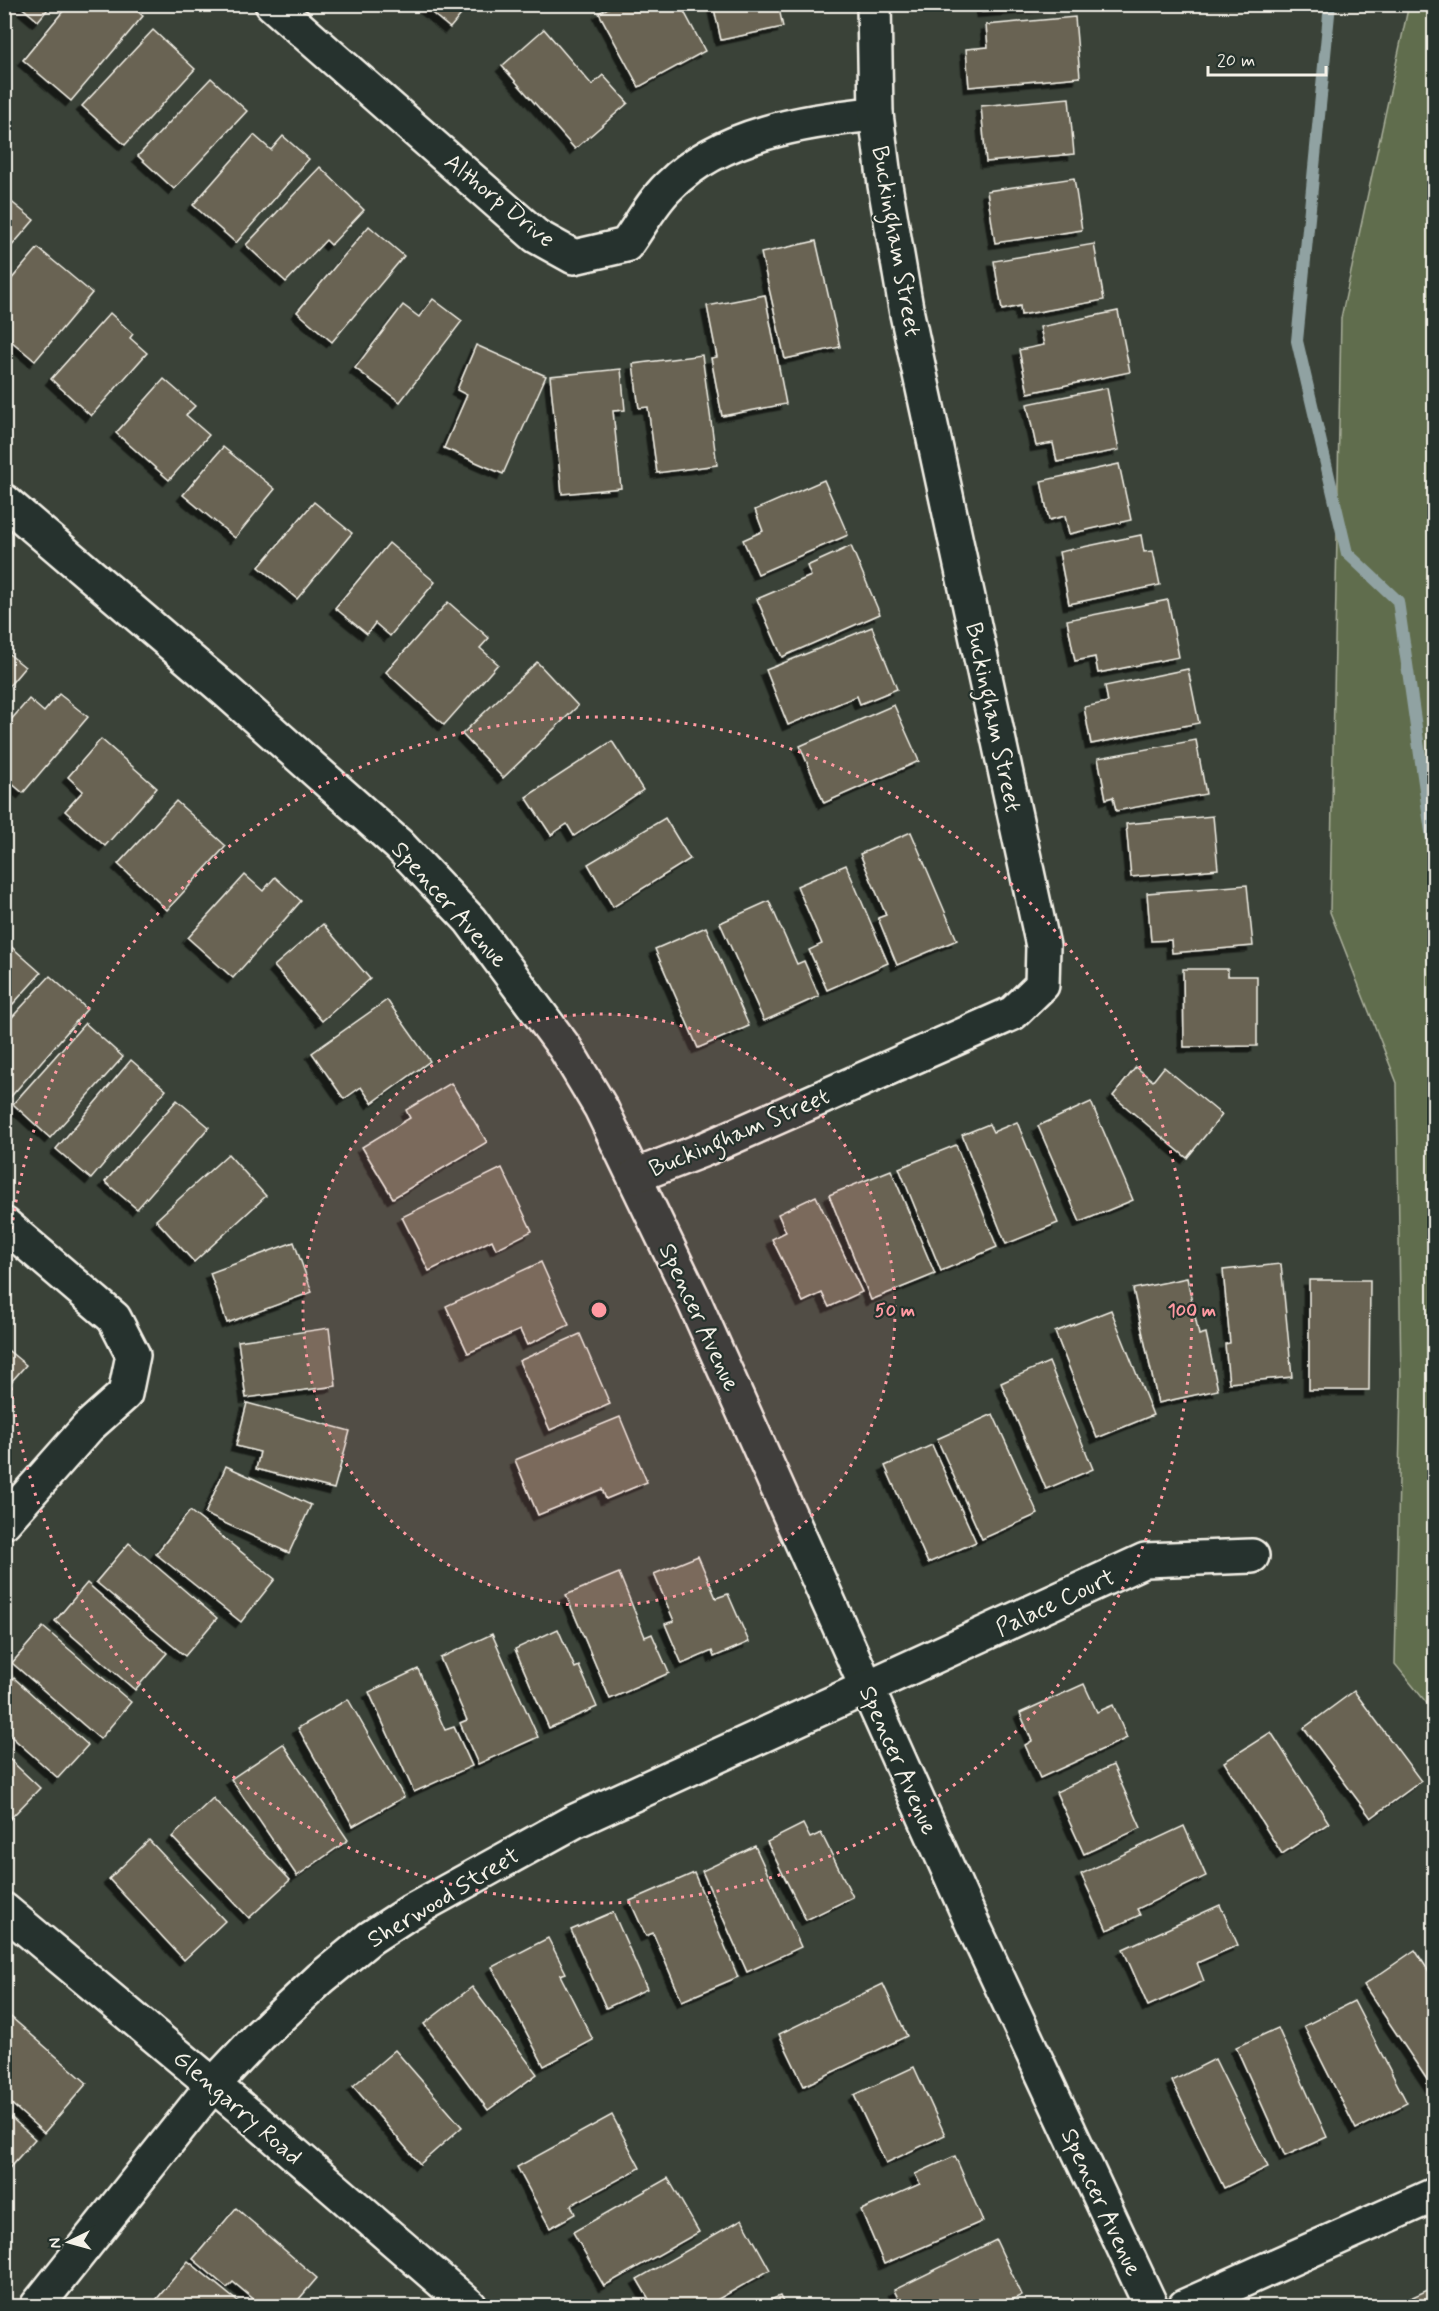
<svg xmlns="http://www.w3.org/2000/svg" width="1439" height="2311" viewBox="0 0 1439 2311" font-family="Mynerve,sans-serif">
<style>
.green{fill:#606d4e;stroke:#aaaf9b;stroke-width:1.5}
.lines{fill:none;stroke-linecap:round;stroke-linejoin:round}
.stream{stroke:#90a2a2;stroke-width:12}
.building{fill:#696452;stroke:#f4f1e8;stroke-width:1.5;filter:url(#shadow)}
.street-casing{stroke:#f4f1e8;stroke-width:38}
.street{stroke:#26332d;stroke-width:33}
.ring{fill:none;stroke:#ff9aa2;stroke-width:3;stroke-dasharray:3 6}
.labels{text-anchor:middle;stroke-width:4.5;stroke-linejoin:round;paint-order:stroke}
.street-label{font-size:24px;fill:#f4f1e8;stroke:#26332d}
.centre{fill:#ff9aa2;stroke:#26332d;stroke-width:3}
.ring-label{font-size:18px;text-anchor:middle;font-weight:bold;fill:#ff9aa2;stroke:#26332d;stroke-width:4.5;stroke-linejoin:round;paint-order:stroke}
</style>
<defs>
<filter id="shadow"><feDropShadow dx="-5.5" dy="5.5" stdDeviation="0" flood-color="#0009"/></filter>
</defs>
<rect width="100%" height="100%" fill="#3a4238"/>
<filter id="ink" filterUnits="userSpaceOnUse"><feTurbulence type="fractalNoise" baseFrequency=".0167" numOctaves="2"/><feDisplacementMap in="SourceGraphic" scale="12" xChannelSelector="R" yChannelSelector="G"/><feConvolveMatrix kernelMatrix="1 2 1 2 8 2 1 2 1" color-interpolation-filters="sRGB"/></filter>
<g filter="url(#ink)">
<polygon class="green" points="1409,4 1434,5 1434,1712 1395,1664 1401,1384 1397,1083 1330,912 1341,318"/>
<g class="lines">
<polyline class="stream" points="1330,4 1297,341 1347,553 1398,601 1434,853"/>
</g>
<g class="building">
<polygon points="18,4 52,4 38,21"/>
<polygon points="69,4 129,4 143,16 71,101 23,60"/>
<polygon points="421,4 470,4 450,28"/>
<polygon points="615,4 680,4 705,51 639,87 599,13"/>
<polygon points="713,4 778,4 783,27 721,40"/>
<polygon points="981,4 1056,4 1056,6 982,12"/>
<polygon points="1075,17 1080,77 969,87 966,49 988,47 986,25"/>
<polygon points="544,29 592,85 603,75 628,103 575,149 502,66"/>
<polygon points="153,30 195,69 125,145 82,106"/>
<polygon points="211,78 247,111 174,189 138,156"/>
<polygon points="1069,98 1074,154 986,162 981,106"/>
<polygon points="254,135 271,150 283,136 309,159 236,243 193,205"/>
<polygon points="320,167 364,210 331,245 326,240 286,282 246,245"/>
<polygon points="1074,178 1082,230 995,243 987,191"/>
<polygon points="4,196 34,220 4,255"/>
<polygon points="369,226 404,256 332,342 297,312"/>
<polygon points="816,241 840,347 785,359 761,253"/>
<polygon points="1094,244 1104,300 1021,315 1020,306 1002,310 994,261"/>
<polygon points="38,248 92,293 35,361 4,335 4,288"/>
<polygon points="765,295 786,404 722,416 711,358 717,357 707,306"/>
<polygon points="433,299 462,321 400,402 355,368 403,305 419,317"/>
<polygon points="1118,311 1130,372 1028,393 1019,350 1044,345 1040,327"/>
<polygon points="110,313 133,334 130,338 147,353 91,416 51,379"/>
<polygon points="476,345 546,376 503,474 444,448 467,395 457,390"/>
<polygon points="702,355 717,465 657,473 648,407 639,408 633,364"/>
<polygon points="621,369 625,410 613,411 621,488 562,494 550,376"/>
<polygon points="164,379 195,406 186,415 209,435 169,480 116,433"/>
<polygon points="1107,388 1119,450 1057,462 1053,443 1036,446 1027,404"/>
<polygon points="223,447 275,489 235,538 183,495"/>
<polygon points="1119,464 1131,520 1069,534 1065,516 1049,520 1041,481"/>
<polygon points="824,480 848,535 758,574 743,540 763,531 755,510"/>
<polygon points="314,502 352,533 297,599 259,567"/>
<polygon points="1141,535 1144,552 1153,551 1160,585 1069,604 1059,552"/>
<polygon points="389,543 435,582 390,636 375,623 367,634 335,608"/>
<polygon points="851,546 880,614 782,657 757,599 811,576 807,566"/>
<polygon points="1168,600 1179,657 1098,673 1095,657 1075,661 1067,620"/>
<polygon points="448,602 489,638 480,648 498,664 444,725 386,672"/>
<polygon points="872,627 897,689 860,704 857,696 788,725 766,670"/>
<polygon points="4,650 25,667 4,692"/>
<polygon points="537,662 578,706 503,778 462,734"/>
<polygon points="1188,669 1199,723 1091,744 1084,707 1108,702 1105,686"/>
<polygon points="59,694 88,717 23,793 4,777 4,728 29,699 44,712"/>
<polygon points="894,705 919,761 824,803 800,746"/>
<polygon points="101,739 157,788 105,846 65,811 83,791 68,777"/>
<polygon points="1196,740 1206,794 1116,811 1113,797 1106,799 1098,758"/>
<polygon points="612,741 643,790 574,836 567,824 551,835 526,797"/>
<polygon points="176,801 226,846 167,910 118,864"/>
<polygon points="1213,816 1218,869 1131,877 1126,824"/>
<polygon points="665,818 690,859 613,907 588,864"/>
<polygon points="911,832 957,940 897,965 878,918 886,915 860,854"/>
<polygon points="846,865 888,963 827,990 809,950 822,944 797,886"/>
<polygon points="245,875 263,891 275,877 301,901 233,978 188,938"/>
<polygon points="1247,885 1253,946 1172,953 1171,940 1151,941 1147,893"/>
<polygon points="769,901 797,964 804,961 819,996 764,1021 720,923"/>
<polygon points="323,924 370,979 322,1021 274,966"/>
<polygon points="706,927 749,1026 698,1048 655,949"/>
<polygon points="6,942 41,973 4,1014 4,943"/>
<polygon points="1183,969 1228,969 1228,976 1257,976 1257,1046 1184,1047"/>
<polygon points="50,976 87,1009 8,1100 4,1097 4,1026"/>
<polygon points="387,1000 430,1061 372,1103 361,1087 344,1099 312,1053"/>
<polygon points="85,1023 123,1057 50,1138 13,1104"/>
<polygon points="131,1060 166,1090 91,1179 56,1149"/>
<polygon points="1136,1067 1153,1081 1164,1067 1222,1115 1187,1158 1113,1096"/>
<polygon points="451,1083 487,1142 393,1198 362,1147 410,1118 406,1110"/>
<polygon points="177,1100 209,1127 137,1209 105,1182"/>
<polygon points="1091,1102 1133,1200 1080,1222 1038,1126"/>
<polygon points="1017,1122 1058,1223 1006,1244 962,1135 989,1124 993,1132"/>
<polygon points="956,1145 997,1247 941,1271 899,1168"/>
<polygon points="228,1154 266,1196 194,1262 156,1220"/>
<polygon points="502,1168 532,1231 496,1249 492,1240 429,1271 402,1217"/>
<polygon points="891,1170 935,1274 871,1300 829,1195"/>
<polygon points="816,1196 862,1292 829,1307 822,1293 803,1302 772,1239 786,1232 778,1214"/>
<polygon points="294,1242 312,1292 227,1323 210,1273"/>
<polygon points="541,1262 569,1325 527,1345 520,1330 468,1353 446,1306"/>
<polygon points="1281,1264 1292,1377 1229,1383 1225,1344 1230,1343 1223,1270"/>
<polygon points="1187,1278 1199,1335 1206,1333 1218,1390 1158,1403 1133,1289"/>
<polygon points="1309,1280 1370,1280 1369,1390 1309,1390"/>
<polygon points="1111,1310 1153,1415 1097,1438 1055,1332"/>
<polygon points="329,1328 336,1386 246,1398 238,1341"/>
<polygon points="580,1334 610,1404 550,1430 519,1361"/>
<polygon points="4,1347 26,1365 4,1390"/>
<polygon points="1049,1362 1093,1469 1046,1489 1001,1383"/>
<polygon points="247,1403 350,1431 334,1489 256,1469 260,1452 236,1446"/>
<polygon points="993,1414 1038,1514 982,1539 937,1439"/>
<polygon points="620,1417 647,1482 606,1499 602,1489 538,1515 515,1460"/>
<polygon points="932,1445 976,1542 928,1563 885,1466"/>
<polygon points="226,1466 311,1505 289,1553 205,1514"/>
<polygon points="190,1511 275,1579 241,1622 156,1554"/>
<polygon points="129,1543 217,1618 185,1656 96,1582"/>
<polygon points="698,1556 716,1598 728,1594 749,1642 714,1657 712,1651 682,1664 665,1624 674,1621 654,1574"/>
<polygon points="619,1573 645,1637 652,1634 669,1673 610,1699 566,1595"/>
<polygon points="87,1583 167,1653 135,1690 55,1621"/>
<polygon points="43,1627 131,1702 100,1739 12,1663"/>
<polygon points="558,1629 575,1668 579,1666 597,1707 549,1728 515,1649"/>
<polygon points="492,1634 538,1737 478,1764 460,1723 467,1720 440,1658"/>
<polygon points="418,1669 445,1730 454,1727 472,1766 414,1792 369,1692"/>
<polygon points="14,1678 88,1745 58,1778 4,1730 4,1688"/>
<polygon points="1084,1684 1097,1712 1113,1705 1127,1738 1040,1778 1025,1745 1032,1741 1020,1713"/>
<polygon points="1354,1691 1421,1781 1371,1818 1304,1728"/>
<polygon points="348,1699 404,1797 353,1826 298,1728"/>
<polygon points="1271,1732 1329,1823 1282,1854 1224,1762"/>
<polygon points="283,1744 348,1840 297,1876 231,1779"/>
<polygon points="4,1754 40,1788 9,1820 4,1816"/>
<polygon points="1113,1765 1141,1828 1084,1854 1056,1792"/>
<polygon points="213,1798 290,1880 249,1918 172,1837"/>
<polygon points="803,1824 810,1838 821,1833 853,1897 806,1920 767,1842"/>
<polygon points="1184,1826 1206,1876 1137,1909 1140,1915 1107,1930 1081,1874"/>
<polygon points="149,1840 225,1921 184,1960 109,1879"/>
<polygon points="755,1846 801,1947 747,1972 702,1871"/>
<polygon points="694,1873 738,1977 682,2001 653,1933 646,1936 630,1901"/>
<polygon points="1220,1905 1238,1945 1197,1963 1204,1981 1148,2006 1123,1949"/>
<polygon points="613,1912 647,1989 606,2008 571,1930"/>
<polygon points="548,1938 566,1973 560,1975 593,2040 544,2066 492,1967"/>
<polygon points="1415,1950 1434,1979 1432,2087 1364,1985"/>
<polygon points="883,1984 907,2036 804,2086 779,2034"/>
<polygon points="472,1987 537,2074 488,2110 424,2024"/>
<polygon points="1354,2001 1407,2103 1356,2129 1304,2026"/>
<polygon points="4,2011 87,2083 44,2133 6,2099 10,2094 4,2089"/>
<polygon points="1278,2028 1327,2137 1285,2156 1236,2047"/>
<polygon points="395,2050 462,2127 420,2164 353,2086"/>
<polygon points="1215,2059 1268,2167 1224,2188 1172,2081"/>
<polygon points="914,2067 945,2135 886,2163 854,2095"/>
<polygon points="4,2111 35,2139 4,2174"/>
<polygon points="612,2115 640,2168 571,2205 575,2214 550,2228 517,2167"/>
<polygon points="955,2156 983,2221 884,2264 861,2210 920,2184 915,2174"/>
<polygon points="668,2178 699,2232 604,2286 573,2232"/>
<polygon points="236,2208 317,2278 293,2306 262,2306 233,2282 227,2288 193,2259"/>
<polygon points="742,2219 770,2270 706,2306 653,2306 637,2279"/>
<polygon points="996,2240 1022,2295 999,2306 902,2306 894,2290"/>
<polygon points="188,2261 243,2306 151,2306"/>
<polygon points="1432,2288 1434,2306 1393,2306"/>
<polygon points="780,2296 785,2306 755,2306"/>
</g>
<g class="lines">
<defs>
<g id="street">
<path d="M272,4L536,236L574,257L626,245C640,226 652,202 669,186C720,134 807,120 876,114"/>
<polyline points="4,501 225,690 399,845 470,920 565,1048 601,1108 694,1301 973,1925 1151,2306"/>
<polyline points="635,1176 705,1149 1013,1013 1042,985 1043,946 907,314 885,185 876,114 874,4"/>
<polyline points="4,1224 114,1318 133,1355 125,1394 88,1427 4,1522"/>
<polyline points="4,1910 254,2119 470,2306"/>
<polyline points="37,2306 212,2086 260,2035 321,1978 370,1938 410,1912 573,1822 1145,1560 1252,1556"/>
<polyline points="1185,2306 1434,2195"/>
</g>
</defs>
<use href="#street" class="street-casing"/>
<use href="#street" class="street"/>
</g>
</g>
<circle cx="599" cy="1310" r="296" fill="#ff9aa2" fill-opacity=".12"/>
<g class="ring">
<circle cx="599" cy="1310" r="296"/>
<circle cx="599" cy="1310" r="593"/>
</g>
<g class="labels">
<g class="street-label">
<text transform="translate(500 200) rotate(39)" y="8">Althorp Drive</text>
<text transform="translate(897 241) rotate(80)" y="8">Buckingham Street</text>
<text transform="translate(994 717) rotate(78)" y="8">Buckingham Street</text>
<text transform="translate(450 904) rotate(48)" y="8">Spencer Avenue</text>
<text transform="translate(739 1132) rotate(-23)" y="8">Buckingham Street</text>
<text transform="translate(700 1317) rotate(65)" y="8">Spencer Avenue</text>
<text transform="translate(1055 1602) rotate(-25)" y="8">Palace Court</text>
<text transform="translate(899 1760) rotate(66)" y="8">Spencer Avenue</text>
<text transform="translate(443 1897) rotate(-31)" y="8">Sherwood Street</text>
<text transform="translate(238 2107) rotate(41)" y="8">Glengarry Road</text>
<text transform="translate(1102 2202) rotate(65)" y="8">Spencer Avenue</text>
</g>
</g>
<circle cx="599" cy="1310" r="9" class="centre"/>
<g class="ring-label">
<text x="895" y="1316">50 m</text>
<text x="1192" y="1316">100 m</text>
</g>
<rect width="1439" height="2311" fill="none" stroke="#26332d" stroke-width="24"/>
<rect x="12" y="12" width="1415" height="2287" fill="none" stroke="#f4f1e8" stroke-width="2" filter="url(#ink)"/>
<g transform="translate(69 2242) rotate(265)" stroke="#26332d" stroke-width="4.5" paint-order="stroke">
<path d="M0-4.5L10 22L0 15L-10 22Z" fill="#f4f1e8"/>
<text y="-9" font-size="16" font-weight="bold" text-anchor="middle" fill="#f4f1e8">N</text>
</g>
<path d="M1208 66v9h118v-9" fill="none" stroke="#f4f1e8" stroke-width="3"/>
<text x="1217" y="66" font-size="18" fill="#f4f1e8" stroke="#26332d" stroke-width="4.5" paint-order="stroke">20 m</text>
</svg>
